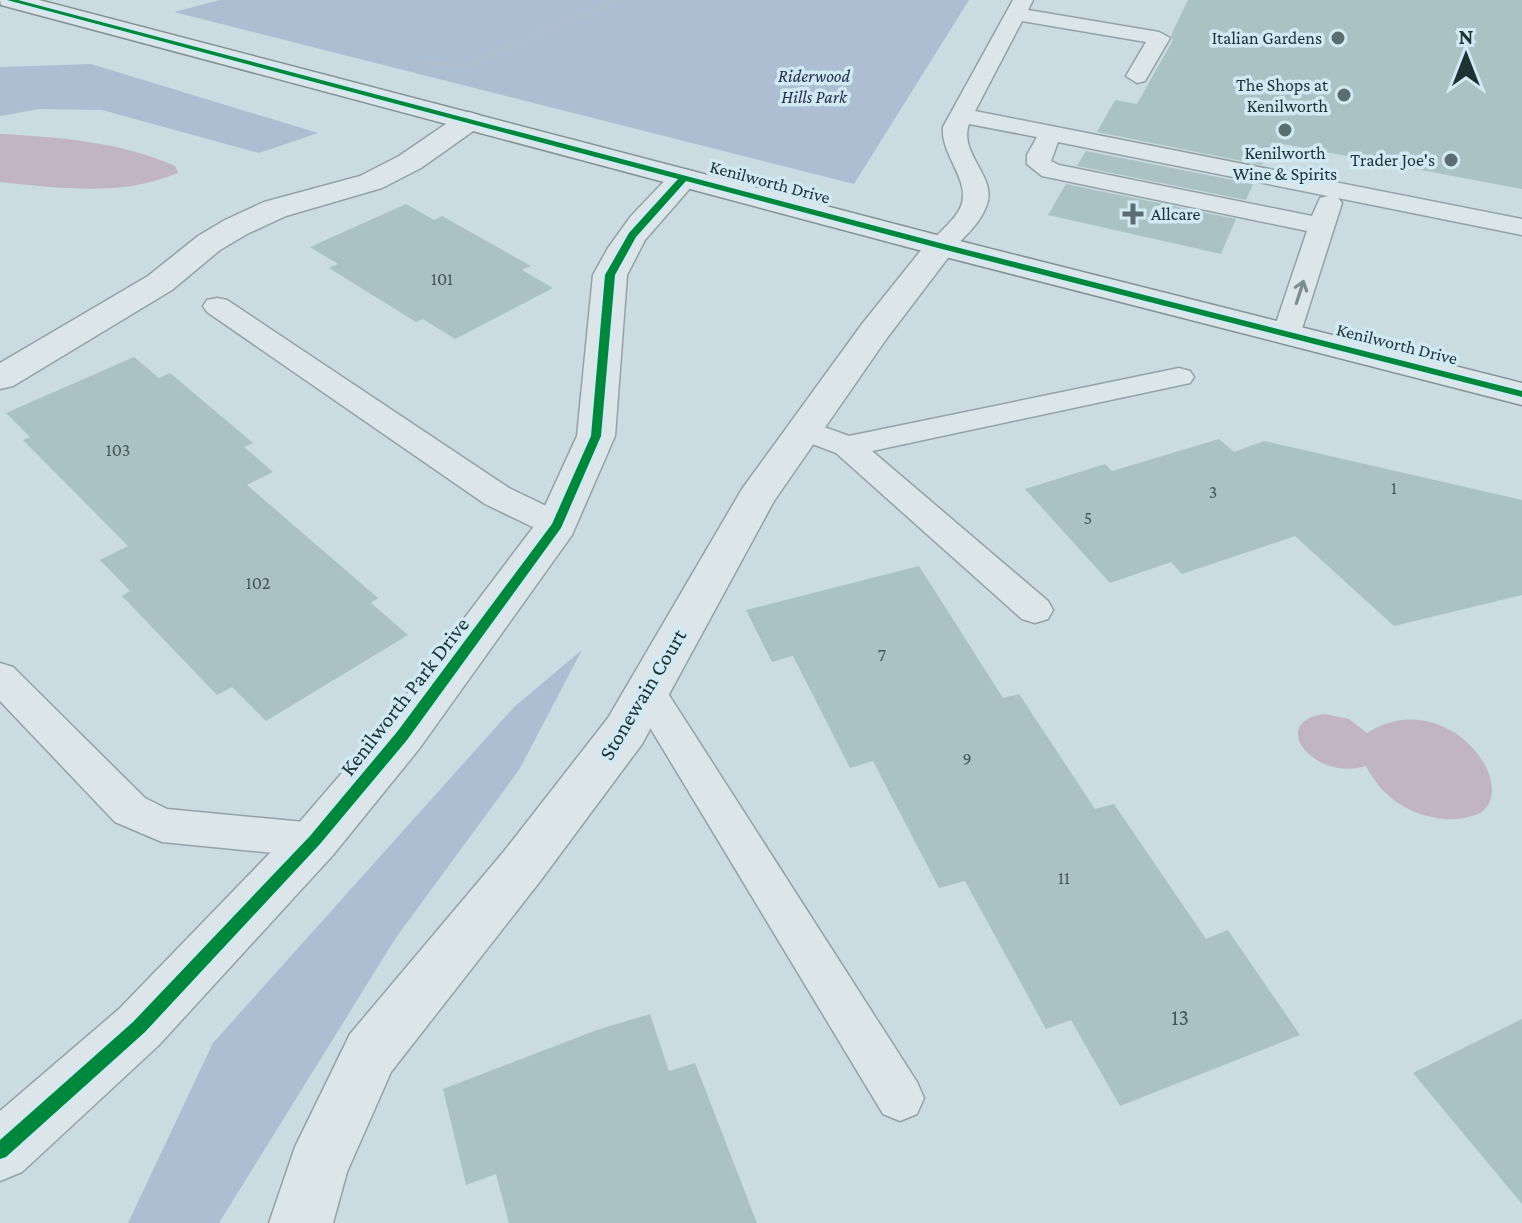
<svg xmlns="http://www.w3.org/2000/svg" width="1522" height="1223" viewBox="0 0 1522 1223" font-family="'Crimson Pro',serif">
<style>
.green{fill:#adbed3}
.water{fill:#c1b4c3}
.building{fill:#abc2c4}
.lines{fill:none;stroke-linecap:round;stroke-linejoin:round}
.lane-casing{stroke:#94a2a6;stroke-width:3}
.street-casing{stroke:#94a2a6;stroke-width:3}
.secondary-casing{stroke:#849295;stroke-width:3}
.path{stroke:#b3bfc2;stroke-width:3;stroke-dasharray:4 3;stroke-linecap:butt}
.lane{fill:#dbe5ea;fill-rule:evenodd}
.street{fill:#dbe5ea;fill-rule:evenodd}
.secondary{fill:#dbe5ea;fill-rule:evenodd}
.cycleway-casing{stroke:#d0e9f2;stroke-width:5}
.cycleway{fill:#00873e;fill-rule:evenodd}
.oneway{stroke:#7c8c8e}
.poi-dot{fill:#5a6d70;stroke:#d0e9f2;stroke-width:3}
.labels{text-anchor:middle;stroke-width:7;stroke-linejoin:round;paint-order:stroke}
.far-poi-label{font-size:18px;fill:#1d3233;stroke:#d0e9f2;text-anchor:end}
.far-park-label{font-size:18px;font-style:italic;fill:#252e4e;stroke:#d0e9f2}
.far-street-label{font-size:18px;fill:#1d3233;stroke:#d0e9f2}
.number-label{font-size:18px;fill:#405657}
.street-label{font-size:22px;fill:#1d3233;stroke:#d0e9f2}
.near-number-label{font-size:22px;fill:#405657}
</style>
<rect width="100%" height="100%" fill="#cadbe1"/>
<g class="green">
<polygon points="220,0 969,0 854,184 174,12"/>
<polygon points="91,64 318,133 259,153 102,110 39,109 0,116 0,67"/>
<polygon points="582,650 519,770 395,939 219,1223 128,1223 213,1043 514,707"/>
</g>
<g class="water">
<path d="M0,134C59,137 121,142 175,166L178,173C120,197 61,188 0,182Z"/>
<path d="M1324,714L1349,719L1367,733C1446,683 1522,786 1480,813C1465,820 1448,821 1432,817C1402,811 1379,792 1366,766C1314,782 1267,722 1324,714Z"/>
</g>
<g class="building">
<polygon points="1188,0 1522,0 1522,189 1272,142 1262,165 1097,132 1115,100 1137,104 1173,40 1171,35"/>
<polygon points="1086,151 1253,184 1246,200 1077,166"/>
<polygon points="1066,184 1236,219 1221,254 1048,215"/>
<polygon points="406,204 434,220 442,216 531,266 522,270 553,288 455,339 423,319 416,322 329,268 338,264 310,247"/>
<polygon points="134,357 159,378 170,373 253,443 244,447 273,472 247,485 378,598 371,603 408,635 266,721 232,687 217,695 122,596 130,591 100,560 128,546 23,440 30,437 6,413"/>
<polygon points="1219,439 1234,452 1264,441 1522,500 1522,595 1394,626 1295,536 1182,574 1171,562 1110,583 1025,489 1105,464 1112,471"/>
<polygon points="919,566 1003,698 1019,694 1095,809 1114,804 1206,939 1228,930 1300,1035 1120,1106 1071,1020 1046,1029 965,881 939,888 873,761 850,768 793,656 772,662 746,610"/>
<polygon points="650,1014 669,1071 695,1063 757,1223 509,1223 496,1174 466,1185 443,1089 597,1030"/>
<polygon points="1522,1019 1522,1204 1413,1073"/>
</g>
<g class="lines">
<defs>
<g id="lane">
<path d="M1013,0H1033L1028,10L1159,32L1170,38L1145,81L1137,83L1126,76L1146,42L1022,21L975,111L1522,219V235L1338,198L1342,203L1300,335L1296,341L1286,344L1276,341L1272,335L1307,231L1042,176L1027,164V155L1037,137L969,124C958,155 999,177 986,207C979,225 963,238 950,252H932L928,246C936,234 950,225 958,212C976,184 940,157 943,127ZM1058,142L1328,196L1320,198L1312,216L1059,165L1051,161Z"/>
<polygon points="217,298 227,300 509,488 569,517 574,525 569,533 557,536 545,533 485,504 207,312 203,306 207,300"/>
<polygon points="1179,368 1190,371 1194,377 1190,383 872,451 1048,601 1053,610 1048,619 1035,623 1022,619 836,453 794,437 789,430 794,423 805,420 849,436"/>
<polygon points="0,663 13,667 145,798 167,809 315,823 330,828 336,840 330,852 315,857 162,842 115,822 0,701"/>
<polygon points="647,677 660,681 917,1082 924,1098 917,1114 900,1121 883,1114 628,691 634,681"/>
</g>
<g id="street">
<polygon points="469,112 479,115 483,121 479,127 421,168 382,188 286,216 247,234 220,250 172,290 13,386 0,389 0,363 148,276 198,236 225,220 264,202 360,176 399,156 459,115"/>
<polygon points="684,169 695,172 699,178 645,240 627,275 615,436 572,535 419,749 333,855 159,1045 22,1172 0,1181 0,1111 119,1009 297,825 385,723 538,521 577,436 593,275 608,248 631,216 673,172"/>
<polygon points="941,236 952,239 957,246 887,338 774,501 642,744 541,880 391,1072 347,1172 333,1223 269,1223 295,1147 350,1034 505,850 608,718 742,489 862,324 930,239"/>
</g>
<polygon id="secondary" points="0,0 39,0 952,239 1522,383 1522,405 930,253 1,5"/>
</defs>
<use href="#lane" class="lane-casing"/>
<use href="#street" class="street-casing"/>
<use href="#secondary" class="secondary-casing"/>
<polyline class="path" points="423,62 463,67 616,0"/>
<use href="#lane" class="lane"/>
<use href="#street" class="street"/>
<use href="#secondary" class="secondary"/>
<defs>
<polygon id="cycleway" points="7,0 18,0 944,244 1522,391 1522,397 938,248 686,181 636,237 615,275 601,436 561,528 407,740 320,844 145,1032 6,1157 0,1159 0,1140 133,1022 310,836 397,732 552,524 591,436 605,275 629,233 678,179"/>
</defs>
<use href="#cycleway" class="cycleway-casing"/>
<use href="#cycleway" class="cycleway"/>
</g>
<defs><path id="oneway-shaft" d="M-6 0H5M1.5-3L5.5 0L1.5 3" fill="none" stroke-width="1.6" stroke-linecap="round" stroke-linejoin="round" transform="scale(2)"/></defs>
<use class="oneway" href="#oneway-shaft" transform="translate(1300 292) rotate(-72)"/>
<g class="poi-dot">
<circle cx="1338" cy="38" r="8"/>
<circle cx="1344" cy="95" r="8"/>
<circle cx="1285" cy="130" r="8"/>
<circle cx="1451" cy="160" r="8"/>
<path d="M1129 202h8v8h8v8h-8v8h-8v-8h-8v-8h8z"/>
</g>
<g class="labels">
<g class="far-poi-label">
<text x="1322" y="44">Italian Gardens</text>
<text x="1328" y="91">The Shops at<tspan x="1328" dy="21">Kenilworth</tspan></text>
<text x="1285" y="159" text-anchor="middle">Kenilworth<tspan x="1285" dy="21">Wine &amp; Spirits</tspan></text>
<text x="1435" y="166">Trader Joe's</text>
<text x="1151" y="220" text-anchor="start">Allcare</text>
</g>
<g class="far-park-label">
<text x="814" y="82">Riderwood<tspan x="814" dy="21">Hills Park</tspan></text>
</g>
<g class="far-street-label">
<text transform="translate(770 182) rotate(15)" y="6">Kenilworth Drive</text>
<text transform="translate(1397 344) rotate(14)" y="6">Kenilworth Drive</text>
</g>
<g class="number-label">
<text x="442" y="285">101</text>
<text x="118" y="456">103</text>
<text x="1394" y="494">1</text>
<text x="1213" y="498">3</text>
<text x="1088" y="524">5</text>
<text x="258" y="589">102</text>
<text x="882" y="661">7</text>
<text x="967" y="765">9</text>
<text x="1064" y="884">11</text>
</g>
<g class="street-label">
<text transform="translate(642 694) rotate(-59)" y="8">Stonewain Court</text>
<text transform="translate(404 696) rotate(-52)" y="8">Kenilworth Park Drive</text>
</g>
<g class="near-number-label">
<text x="1180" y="1025">13</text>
</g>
</g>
<g transform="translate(1466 56)" stroke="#d0e9f2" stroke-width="6" paint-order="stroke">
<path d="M0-6L14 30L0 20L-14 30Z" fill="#1d3233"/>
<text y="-12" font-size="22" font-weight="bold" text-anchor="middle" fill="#1d3233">N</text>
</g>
</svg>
